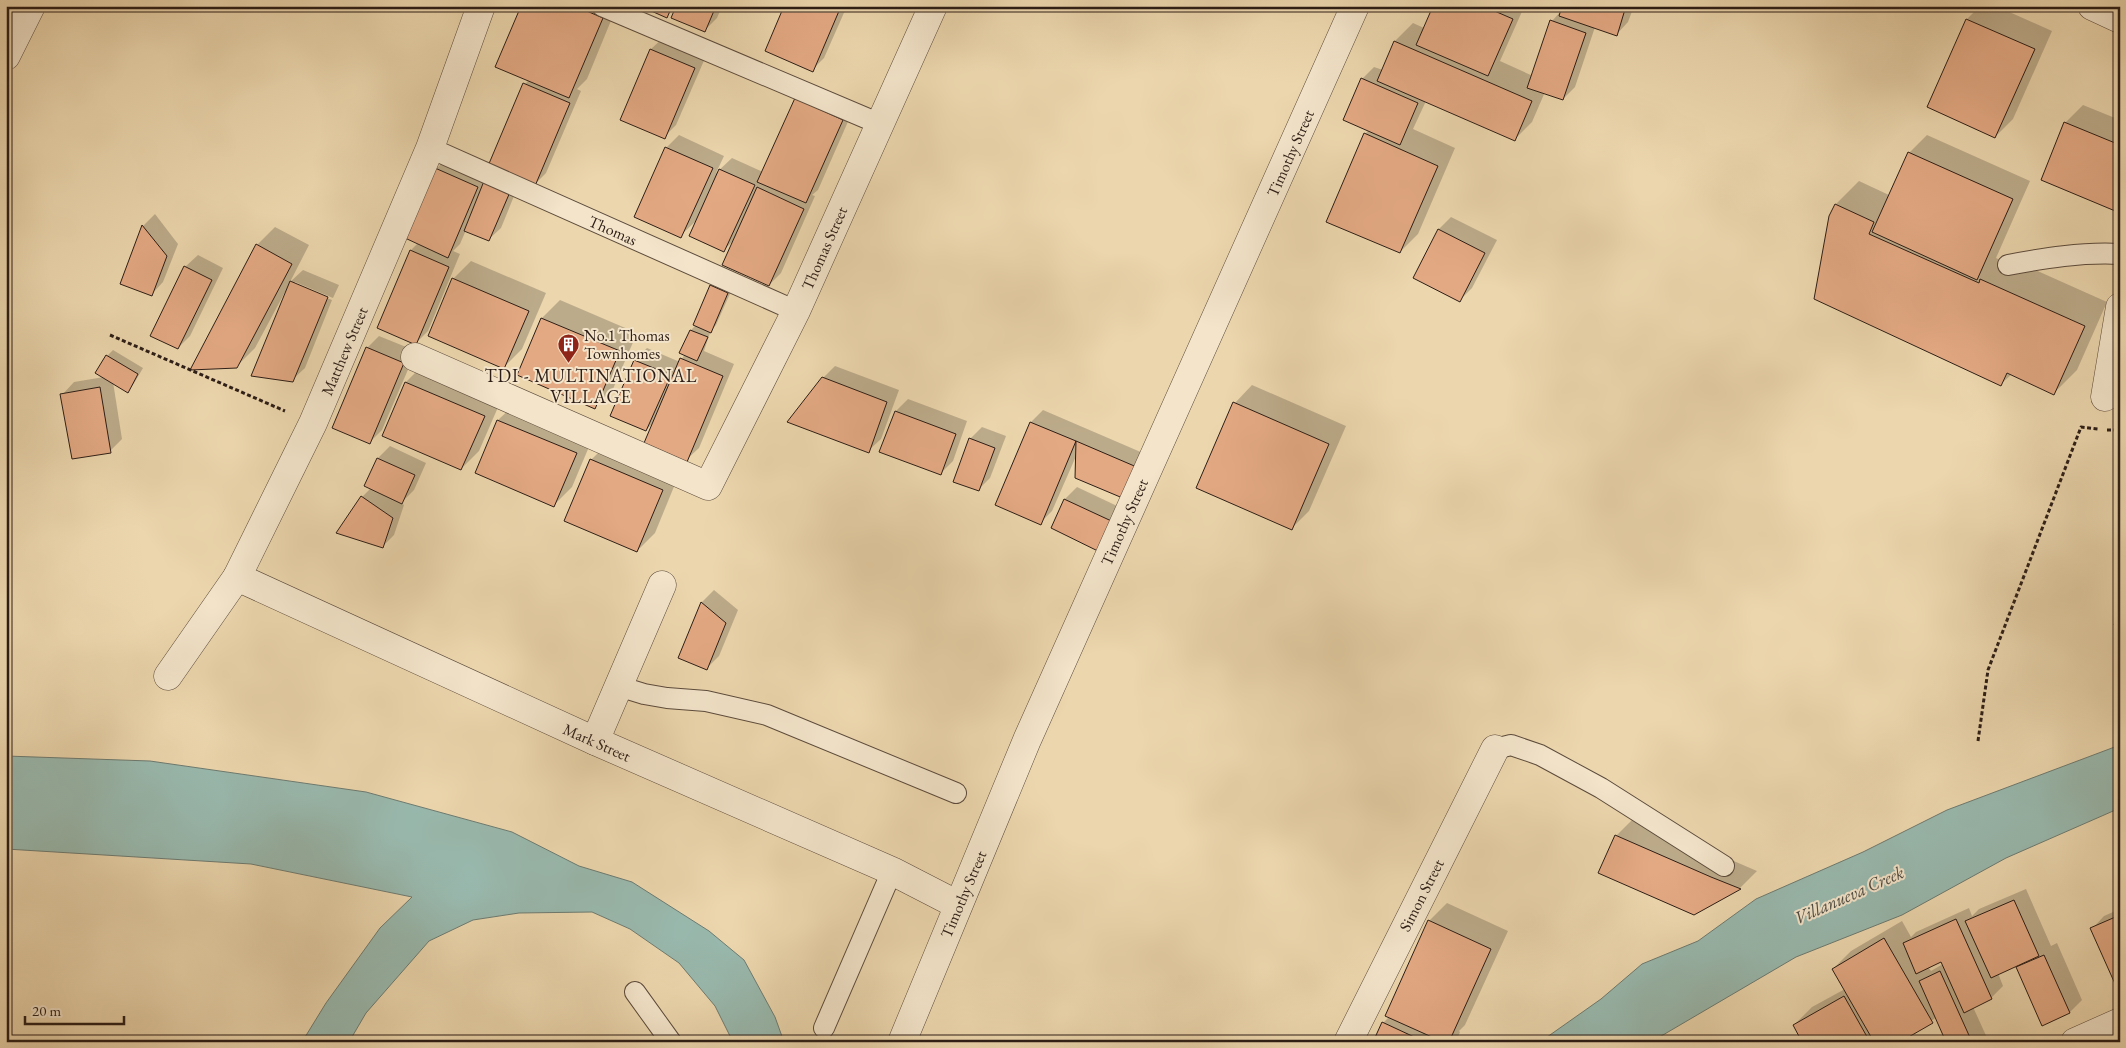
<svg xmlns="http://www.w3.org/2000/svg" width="2126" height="1048" viewBox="0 0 2126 1048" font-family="'EB Garamond',serif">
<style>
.water{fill:#99b9ae;stroke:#6d7b71}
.shadow{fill:#0003;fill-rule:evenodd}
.building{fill:#e3a983;stroke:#2c1d16}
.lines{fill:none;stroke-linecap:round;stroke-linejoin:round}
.service-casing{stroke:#5c4b3c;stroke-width:22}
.minor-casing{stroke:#5c4b3c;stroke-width:29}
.path{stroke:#2c1d16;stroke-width:3;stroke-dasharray:4 2.5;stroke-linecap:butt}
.service{stroke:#f3e4ca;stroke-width:20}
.minor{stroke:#f3e4ca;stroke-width:28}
.labels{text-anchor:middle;stroke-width:4;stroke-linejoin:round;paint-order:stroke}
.street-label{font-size:16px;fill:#2c1d16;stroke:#f3e4ca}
.poi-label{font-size:16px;fill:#2c1d16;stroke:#f3e4ca;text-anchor:start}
.neighbourhood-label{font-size:18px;letter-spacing:1px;fill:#2c1d16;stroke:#f3e4ca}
.water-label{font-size:18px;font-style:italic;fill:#4d4c44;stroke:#f3e4ca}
</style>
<rect width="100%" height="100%" fill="#ecd6ad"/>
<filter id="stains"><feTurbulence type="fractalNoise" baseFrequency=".004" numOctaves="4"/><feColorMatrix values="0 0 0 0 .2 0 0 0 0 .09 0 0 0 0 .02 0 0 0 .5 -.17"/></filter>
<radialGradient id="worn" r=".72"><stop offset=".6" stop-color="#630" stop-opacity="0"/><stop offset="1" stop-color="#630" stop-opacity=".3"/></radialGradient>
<g class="water">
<polygon points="2120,745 2120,808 2006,858 1902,915 1796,957 1651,1042 1540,1042 1601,999 1642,964 1698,941 1756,899 1863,852 1947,810"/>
<polygon points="6,756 150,761 366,792 512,832 579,866 632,882 709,931 744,960 775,1017 784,1042 733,1042 715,1006 679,963 630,929 592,912 519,913 473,920 429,941 366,1013 349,1042 302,1042 326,1003 380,928 412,897 251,864 6,849"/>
</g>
<g class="shadow">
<polygon points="522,6 617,6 587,79 577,89 581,91 546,173 534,185 521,179 501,228 488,240 466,230 460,244 453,251 460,254 428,331 416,343 411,250 418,243 436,169 448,157 490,174 525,84 529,80"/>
<polygon points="643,6 677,6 666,17"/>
<polygon points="678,6 722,6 717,18 705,30"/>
<polygon points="785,6 847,6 824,58 812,70"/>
<polygon points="1434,6 1524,7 1500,61 1533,76 1552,21 1562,10 1564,6 1634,6 1628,22 1616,35 1595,27 1575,87 1563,99 1545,92 1532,122 1514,140 1426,101 1413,129 1455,148 1418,234 1400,252 1365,134 1369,130 1362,79 1374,67 1383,70 1395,41 1413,23 1424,28"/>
<polygon points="1980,6 1996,6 2052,31 2013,119 1995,137 1928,107 1967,19"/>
<polygon points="664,37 706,56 676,125 664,137 622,119 651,49"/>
<polygon points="796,99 854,108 818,190 812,195 815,196 781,273 769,285 735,239 724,250 697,220 680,236 635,216 666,148 679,135 724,156 716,173 732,158 763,172"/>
<polygon points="2083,105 2120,120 2120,211 2065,123"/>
<polygon points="1927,135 2030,181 1996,258 2000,260 2004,256 2107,302 2077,370 2054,393 2012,374 2001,384 1836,204 1859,181 1889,195 1909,153"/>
<polygon points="155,214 178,244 163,282 151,295 121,283 143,226"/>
<polygon points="1451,217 1497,240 1472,288 1460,300 1415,277 1439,229"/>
<polygon points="275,227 309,245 290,282 303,270 339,285 333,298 295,282 295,285 332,300 305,368 292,380 286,292 285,292 255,348 236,367 257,245"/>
<polygon points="198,255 223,268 190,336 178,348 185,267"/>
<polygon points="471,261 546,293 522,349 504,367 453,279"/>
<polygon points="717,280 733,287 716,325 711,330 704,351 734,364 699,448 686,460 655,421 646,430 635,360 647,348 680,362 685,354 681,352 691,330 696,325 711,286"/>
<polygon points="560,300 637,333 613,389 595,407 519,375 542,318"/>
<polygon points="379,336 416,351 382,430 370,442 367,348"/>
<polygon points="113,350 143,368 133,385 127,391 113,382 122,439 110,451 62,395 74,382 104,377 107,356"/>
<polygon points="424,364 502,398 479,451 461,469 406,382"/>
<polygon points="835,366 899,390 881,439 868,451 823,378"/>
<polygon points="1252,385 1346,426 1309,511 1291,529 1235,403"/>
<polygon points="908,399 967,421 953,461 940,474 896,411"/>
<polygon points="516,403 594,435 572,487 554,505 477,472 498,420"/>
<polygon points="1043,410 1150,456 1137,486 1077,454 1052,511 1040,523 996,505 1031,422"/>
<polygon points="982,427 1006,436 990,478 978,490 970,439"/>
<polygon points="609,442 680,472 655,533 637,551 591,460"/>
<polygon points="390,446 426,463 414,490 401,503 404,505 394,535 382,547 362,497 371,488 366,486 378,458"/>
<polygon points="1077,487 1132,513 1118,541 1052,527 1065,499"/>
<polygon points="714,590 738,610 719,656 707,668 680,657 702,602"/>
<polygon points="1634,818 1757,871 1740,888 1694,914 1616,836"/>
<path d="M2026,889L2051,946L2057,943L2082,1000L2070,1012L2043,1024L2017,965L1998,973L2003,986L1991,998L1973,1007L1989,1042H1947L1937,1017L1898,1042H1804L1794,1025L1812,1007L1845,989L1833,969L1851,951L1902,921L1911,937L1916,932L1969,908L1972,916L1979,909ZM1942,960L1943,964L1931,971L1928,967Z"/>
<polygon points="1447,903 1508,931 1465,1025 1459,1031 1460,1032 1456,1042 1374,1042 1383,1023 1390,1016 1429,921"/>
<polygon points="2120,909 2120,992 2092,929 2104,916"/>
<polygon points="1934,1036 1937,1042 1924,1042"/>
</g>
<g class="building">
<polygon points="521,6 575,6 603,18 569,98 495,67"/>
<polygon points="640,6 672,6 667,18"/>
<polygon points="676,6 716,6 705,32 671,18"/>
<polygon points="784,6 829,6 839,11 813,72 765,51"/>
<polygon points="1433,6 1483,6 1513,19 1488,76 1416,45"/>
<polygon points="1562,6 1626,6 1617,36 1559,16"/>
<polygon points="1966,19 2035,49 1995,138 1927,107"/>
<polygon points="1550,20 1586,33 1563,100 1527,88"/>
<polygon points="1394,41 1532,101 1515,141 1377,81"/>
<polygon points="650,49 695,68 665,139 620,120"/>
<polygon points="1361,78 1418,103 1400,145 1343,120"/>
<polygon points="523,83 570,103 535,186 488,166"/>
<polygon points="795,98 843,120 806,203 757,182"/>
<polygon points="2064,122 2120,145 2120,213 2041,180"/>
<polygon points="1364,133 1438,166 1400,253 1326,222"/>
<polygon points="665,147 713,168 681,238 634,217"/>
<polygon points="1908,152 2013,199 1977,280 1872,232"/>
<polygon points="435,168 478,187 448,258 405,238"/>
<polygon points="719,169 755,185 724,252 689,236"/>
<polygon points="484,181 510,192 489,241 464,231"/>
<polygon points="757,187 804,209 769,286 722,265"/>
<polygon points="1835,204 1874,222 1869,234 1979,283 1980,279 2085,326 2054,395 2007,373 2001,386 1814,299 1829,216"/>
<polygon points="142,225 167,256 152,296 120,284"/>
<polygon points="1438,229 1485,253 1460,302 1413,278"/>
<polygon points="256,244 292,264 237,368 190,370"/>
<polygon points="410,250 449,267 416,345 377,328"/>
<polygon points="184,266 212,280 178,349 150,336"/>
<polygon points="452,278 529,311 504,369 428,336"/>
<polygon points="290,281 328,297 293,382 251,376"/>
<polygon points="710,285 728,293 711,333 693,325"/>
<polygon points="541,318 620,351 595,409 517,375"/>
<polygon points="690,330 708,337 697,361 679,353"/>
<polygon points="366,347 404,363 370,444 332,428"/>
<polygon points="106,355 138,374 128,393 95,373"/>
<polygon points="680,358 723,376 687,462 644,443"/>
<polygon points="634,360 671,375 646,431 610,416"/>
<polygon points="822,377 887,402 869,453 787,422"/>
<polygon points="405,382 485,416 461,470 382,436"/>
<polygon points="100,387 111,453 72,459 60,394"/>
<polygon points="1233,402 1329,444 1292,530 1196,488"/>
<polygon points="895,411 956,434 941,475 879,452"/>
<polygon points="497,420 577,453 554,507 475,473"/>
<polygon points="1030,422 1076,441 1041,525 995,505"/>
<polygon points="969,438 995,448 979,491 953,482"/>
<polygon points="1076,441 1139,468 1125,499 1075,478"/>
<polygon points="377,458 415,475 402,504 364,486"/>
<polygon points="590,459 663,490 637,552 564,521"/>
<polygon points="361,496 393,518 383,548 336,533"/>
<polygon points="1064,499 1120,525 1106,555 1051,528"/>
<polygon points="701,602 726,623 707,670 678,658"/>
<polygon points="2120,603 2120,627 2114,625"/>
<polygon points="1615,835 1711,877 1741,889 1694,915 1598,873"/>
<polygon points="2014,900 2039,956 1991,978 1965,921"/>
<polygon points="2120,915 2120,995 2090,928"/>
<polygon points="1956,919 1992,999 1964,1013 1941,962 1916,974 1903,943"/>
<polygon points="1428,920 1491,949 1449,1042 1443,1042 1385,1016"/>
<polygon points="1884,938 1933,1023 1900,1042 1874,1042 1832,969"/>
<polygon points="2044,955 2070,1013 2042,1026 2016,967"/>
<polygon points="1940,971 1972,1042 1946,1042 1919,981"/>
<polygon points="1844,996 1870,1042 1802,1042 1793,1025"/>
<polygon points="1382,1022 1425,1042 1373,1042"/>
</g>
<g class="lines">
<defs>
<g id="service">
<polyline points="602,6 880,124"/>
<polyline points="430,148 796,311"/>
<path d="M2008,265C2045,258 2082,252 2120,254"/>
<polyline points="618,686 644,694 667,698 706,701 767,715 956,793"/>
<polyline points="1495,749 1511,745 1540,755 1601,788 1724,866"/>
<polyline points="635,992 671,1042"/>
<polyline points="824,1028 892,871"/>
</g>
<g id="minor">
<polyline points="2092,6 2120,19"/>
<polyline points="6,56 31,6"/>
<polyline points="415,357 708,486 796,311 933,6"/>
<polyline points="2105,397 2120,307"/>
<polyline points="237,577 595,741 892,871 958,905"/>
<polyline points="168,676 237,577 313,423 430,148 481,6"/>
<polyline points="595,741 662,585"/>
<polyline points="902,1042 1027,740 1355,6"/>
<polyline points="1348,1042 1495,749"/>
<polyline points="2075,1042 2120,1022"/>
</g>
</defs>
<use href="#service" class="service-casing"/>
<use href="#minor" class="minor-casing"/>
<g class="path">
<polyline points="110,335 285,411"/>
<polyline points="2107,430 2120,430"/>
<polyline points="1978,741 1988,670 2081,427 2098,429"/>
</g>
<use href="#service" class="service"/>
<use href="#minor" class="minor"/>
</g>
<defs>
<symbol id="building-pin" viewBox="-11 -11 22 30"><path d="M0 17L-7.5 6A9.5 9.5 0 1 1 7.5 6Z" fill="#8f2418" stroke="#f3e4ca"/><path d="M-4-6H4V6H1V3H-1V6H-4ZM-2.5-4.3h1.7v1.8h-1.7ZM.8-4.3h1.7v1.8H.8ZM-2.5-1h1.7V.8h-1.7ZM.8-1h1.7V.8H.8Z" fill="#fff"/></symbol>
</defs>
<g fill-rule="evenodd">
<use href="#building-pin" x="556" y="332" width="25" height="34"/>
</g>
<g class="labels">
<g class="street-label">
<text transform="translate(1290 153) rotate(-66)" y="6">Timothy Street</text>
<text transform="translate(613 230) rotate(24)" y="6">Thomas</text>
<text transform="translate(824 248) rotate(-66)" y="6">Thomas Street</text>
<text transform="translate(344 351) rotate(-67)" y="6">Matthew Street</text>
<text transform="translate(1124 522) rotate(-66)" y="6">Timothy Street</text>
<text transform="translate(597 742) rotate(24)" y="6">Mark Street</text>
<text transform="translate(963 894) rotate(-67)" y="6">Timothy Street</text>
<text transform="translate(1421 895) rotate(-63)" y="6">Simon Street</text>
</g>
<g class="poi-label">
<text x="584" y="341">No.1 Thomas<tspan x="584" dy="18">Townhomes</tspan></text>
</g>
<g class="neighbourhood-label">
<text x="591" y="382">TDI - MULTINATIONAL<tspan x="591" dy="21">VILLAGE</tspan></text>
</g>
<g class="water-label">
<text transform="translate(1849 895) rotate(-24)" y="6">Villanueva Creek</text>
</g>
</g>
<rect width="2126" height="1048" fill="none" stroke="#ecd6ad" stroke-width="25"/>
<rect x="8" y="8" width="2111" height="1033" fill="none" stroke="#2c1d16" stroke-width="2.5"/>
<rect x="12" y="12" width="2101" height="1023" fill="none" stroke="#2c1d16"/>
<path d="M25 1016v8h99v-8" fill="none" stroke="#2c1d16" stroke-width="2.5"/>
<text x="32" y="1016" font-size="15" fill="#2c1d16" stroke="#f3e4ca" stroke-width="4" paint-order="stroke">20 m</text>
<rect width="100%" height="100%" filter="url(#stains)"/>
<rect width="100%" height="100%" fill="url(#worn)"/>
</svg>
